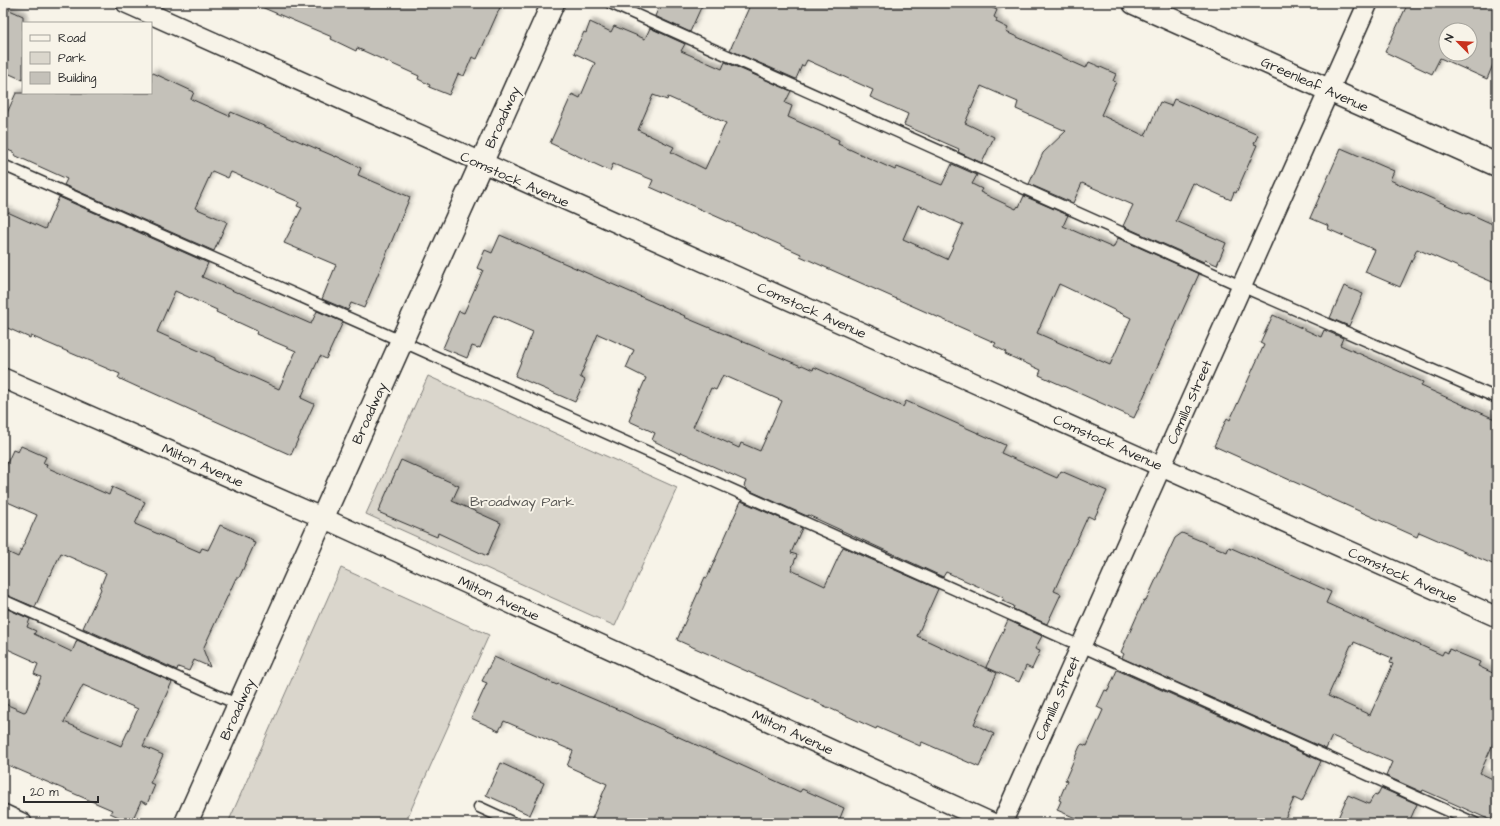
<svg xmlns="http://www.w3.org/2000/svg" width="1500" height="826" viewBox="0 0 1500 826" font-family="'Architects Daughter',sans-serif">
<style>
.green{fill:#dad6cc;stroke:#82807c}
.building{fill:#c4c1b9;stroke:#2b2b2b;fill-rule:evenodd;filter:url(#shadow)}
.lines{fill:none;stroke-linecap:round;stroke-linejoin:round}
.lane-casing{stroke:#2b2b2b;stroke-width:13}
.street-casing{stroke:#2b2b2b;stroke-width:22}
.secondary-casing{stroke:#2b2b2b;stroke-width:25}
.lane{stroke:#f7f3e8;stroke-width:10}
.street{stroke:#f7f3e8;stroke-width:19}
.secondary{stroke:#f7f3e8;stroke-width:22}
.labels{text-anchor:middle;stroke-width:4;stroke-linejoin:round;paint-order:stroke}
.street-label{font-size:14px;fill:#2b2b2b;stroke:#f7f3e8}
.park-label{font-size:14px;fill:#575653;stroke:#f7f3e8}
</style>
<defs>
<filter id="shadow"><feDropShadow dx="3.5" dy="-3.5" stdDeviation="2" flood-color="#0004"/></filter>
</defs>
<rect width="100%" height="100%" fill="#f7f3e8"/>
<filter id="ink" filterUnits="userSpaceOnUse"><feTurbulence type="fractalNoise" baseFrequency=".025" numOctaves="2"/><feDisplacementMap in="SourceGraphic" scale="8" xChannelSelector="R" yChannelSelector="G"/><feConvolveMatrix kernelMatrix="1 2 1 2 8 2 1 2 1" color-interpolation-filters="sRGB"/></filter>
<g filter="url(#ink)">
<g class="green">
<polygon points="428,376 677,488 615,626 366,514"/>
<polygon points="341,568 489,635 405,823 228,823"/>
</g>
<g class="building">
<polygon points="252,3 502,3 477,59 472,57 464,76 458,74 449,95 429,87 430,85 418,79 419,76 357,48 356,51 331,39 332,37"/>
<polygon points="661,3 703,3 690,32 655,16"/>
<polygon points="751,3 982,3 997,10 994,17 997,19 996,22 1008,28 1006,32 1086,68 1089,62 1116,74 1113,81 1116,82 1101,115 1145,136 1160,102 1171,106 1174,99 1258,135 1254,144 1257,145 1236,193 1234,192 1231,200 1193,183 1176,221 1226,243 1217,265 1205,260 1204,262 1123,226 1133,205 1082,183 1073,203 1029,184 1043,153 1066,131 1016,109 1018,102 981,86 965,123 994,137 982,163 958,152 959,149 904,125 908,114 870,97 873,90 807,60 804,66 802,65 796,79 730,50"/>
<path d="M1408,3H1497V55L1487,79L1440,58L1432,74L1385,52ZM1446,30H1470V54H1446Z"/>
<polygon points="3,7 23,16 23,80 3,71"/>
<path d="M590,22L611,32L614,26L645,39L650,28L685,44L681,51L722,69L725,62L791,91L785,103L792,106L788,117L839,140L838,144L895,170L897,167L942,185L952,164L977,175L972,184L982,189L980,192L1016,209L1018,206L1019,207L1024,196L1068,215L1063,226L1113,248L1118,238L1199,274L1134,418L1039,375L1041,370L1005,354L1006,352L994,346L996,343L800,256L801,254L650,187L653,180L613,164L610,171L550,143L572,94L580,98L595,63L574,53L584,32L586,33ZM653,95L667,100L668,97L726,123L705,169L671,152L674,147L638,130ZM918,205L963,225L947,259L903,239ZM1059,284L1131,318L1110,365L1037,333Z"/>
<polygon points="151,72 194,92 191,99 229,116 231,112 336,157 336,156 361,168 358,175 410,197 364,308 351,303 348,310 322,299 336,265 284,243 302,208 297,206 299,202 231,172 228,178 212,171 195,208 227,222 214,251 64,185 67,179 14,155 15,153 3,148 3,122 16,93 151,93"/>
<polygon points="1341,148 1394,171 1390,180 1467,214 1468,213 1497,226 1497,284 1417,249 1400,287 1365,272 1375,250 1328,229 1329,226 1310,218"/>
<path d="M59,197L208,263L202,277L238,293V292L311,324L317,311L343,322L326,359L320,356L301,398L314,404L291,455L142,388V389L118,378L120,374L31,336L30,338L3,326V210L45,229ZM175,291L217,310L216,312L257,331L256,334L296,351L279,389L215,360V358L157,332Z"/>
<path d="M500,235L685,316L684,317L801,366L802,365L813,370L814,367L903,407L906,401L1005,445L1001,453L1057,478L1061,471L1107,491L1094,519L1088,516L1054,591L1061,594L1047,624L1013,609L1014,606L1002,601L1004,598L946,572L943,577L808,515L807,516L746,489V487L744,486L746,481L681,452L680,454L652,440L655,433L629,421L632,413L631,412L646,378L626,368L634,350L598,334L580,377L585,380L575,402L515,376L533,332L494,315L480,348L478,347V348L472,346L467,358L443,348L459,311L464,313L483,270L477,268L485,250L492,253ZM723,375L782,401L760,451L741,443L739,448L693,427L711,388L716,390Z"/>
<polygon points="1344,286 1363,294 1349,326 1330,318"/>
<polygon points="1273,315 1321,337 1324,330 1343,338 1340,345 1423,382 1421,386 1497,420 1497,566 1419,532 1417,537 1214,446 1227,418 1230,420 1264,345 1260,343"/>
<polygon points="21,446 46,457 43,463 47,464 46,467 109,495 112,487 145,502 135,524 200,552 202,548 208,550 220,525 253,540 252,542 255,543 239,578 236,578 203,649 210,667 194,660 189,671 178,667 177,670 83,628 101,589 100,588 106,573 61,553 50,576 49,575 35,607 3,594 3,550 18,557 37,515 3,500 3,472 13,450 18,452"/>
<polygon points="401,460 459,486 452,501 501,523 487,556 438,533 437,537 378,512"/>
<polygon points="741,501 802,528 791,553 797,555 791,570 825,586 843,547 938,589 917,636 997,673 974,724 994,734 979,767 922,742 920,746 877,727 876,729 677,640 705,577 707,578"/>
<path d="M1182,533L1227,552L1229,547L1331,592L1326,603L1442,655L1444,651L1448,653L1449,649L1480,662L1478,666L1497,675V735L1480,773L1497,781V823L1423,790L1422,792L1386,776L1392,762L1332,736L1326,749L1122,658L1124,654L1121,652L1144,600L1146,601L1175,538ZM1354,642L1392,658L1390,663L1393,664L1370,715L1328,696L1351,645H1353Z"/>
<path d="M3,607L30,619L27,627L36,631L34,634L72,652L77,640L172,682L143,746L163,755L150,783L155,785L147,804L141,801L131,823L110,813L112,810L3,763V703L24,712L26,711L41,677L34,674L38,664L31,661L32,660L3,647ZM83,685L138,709L121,746L64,722Z"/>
<polygon points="1008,620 1042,636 1035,649 1040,651 1032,669 1026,666 1019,682 986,667"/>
<polygon points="494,657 557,685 558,684 626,713 800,792 802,789 844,808 838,823 590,823 607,784 567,766 573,751 504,721 499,731 471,718 487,683 482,681"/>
<polygon points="1117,670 1321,761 1302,802 1294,798 1283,823 1087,823 1057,810 1061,801 1059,800 1067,781 1065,780 1080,746 1082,744 1087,746 1103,710 1097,707 1105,690 1108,691"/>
<polygon points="501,763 544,783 530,815 486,795"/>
<polygon points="1381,788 1417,804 1409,822 1411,823 1349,823 1338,818 1348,795 1369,804 1374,795 1377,796"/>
</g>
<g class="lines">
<defs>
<g id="lane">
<polyline points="610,3 1241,286 1497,398"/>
<polyline points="3,165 401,341 1475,823"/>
<polyline points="3,600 239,705"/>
<polyline points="479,807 514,823"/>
</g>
<g id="street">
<path d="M126,3C582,209 1041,411 1497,617"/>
<polyline points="3,378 323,518 992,823"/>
<polyline points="3,814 22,823"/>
<polyline points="1002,823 1368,3"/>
</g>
<g id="secondary">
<polyline points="1134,3 1497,165"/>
<polyline points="186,823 553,3"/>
</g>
</defs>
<use href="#lane" class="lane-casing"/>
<use href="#street" class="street-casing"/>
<use href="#secondary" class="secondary-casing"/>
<use href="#lane" class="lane"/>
<use href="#street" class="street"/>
<use href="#secondary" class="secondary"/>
</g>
</g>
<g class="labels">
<g class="street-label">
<text transform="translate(1315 84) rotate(24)" y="5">Greenleaf Avenue</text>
<text transform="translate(502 117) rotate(-66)" y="5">Broadway</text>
<text transform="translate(515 179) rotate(24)" y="5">Comstock Avenue</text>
<text transform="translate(812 310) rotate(24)" y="5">Comstock Avenue</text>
<text transform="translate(1189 402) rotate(-66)" y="5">Camilla Street</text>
<text transform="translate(369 413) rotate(-66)" y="5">Broadway</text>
<text transform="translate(1108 442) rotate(24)" y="5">Comstock Avenue</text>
<text transform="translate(203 465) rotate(24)" y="5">Milton Avenue</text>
<text transform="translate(1403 575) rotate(24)" y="5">Comstock Avenue</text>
<text transform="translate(499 598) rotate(25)" y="5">Milton Avenue</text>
<text transform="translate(1057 698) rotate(-66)" y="5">Camilla Street</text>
<text transform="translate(237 709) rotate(-66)" y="5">Broadway</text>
<text transform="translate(793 732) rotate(25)" y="5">Milton Avenue</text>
</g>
<g class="park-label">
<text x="522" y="506">Broadway Park</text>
</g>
</g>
<rect width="1500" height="826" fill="none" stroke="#f7f3e8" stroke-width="16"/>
<rect x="8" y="8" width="1484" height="810" fill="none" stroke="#2b2b2b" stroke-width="1.5" filter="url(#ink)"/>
<rect x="22" y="22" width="130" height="72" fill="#f7f3e8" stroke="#a5a39c"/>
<rect x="30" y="35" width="20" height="6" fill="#f7f3e8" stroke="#a5a39c"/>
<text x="58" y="42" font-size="12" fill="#2b2b2b">Road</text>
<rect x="30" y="52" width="20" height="12" fill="#dad6cc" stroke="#a5a39c"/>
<text x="58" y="62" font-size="12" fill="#2b2b2b">Park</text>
<rect x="30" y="72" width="20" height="12" fill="#c4c1b9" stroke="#a5a39c"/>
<text x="58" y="82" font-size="12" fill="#2b2b2b">Building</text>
<g transform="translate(1458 42) rotate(294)"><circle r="19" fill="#f7f3e8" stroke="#a5a39c"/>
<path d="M0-3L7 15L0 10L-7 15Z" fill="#c8321e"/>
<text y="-6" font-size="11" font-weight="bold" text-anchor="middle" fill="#2b2b2b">N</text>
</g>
<path d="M24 796v6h74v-6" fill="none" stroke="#2b2b2b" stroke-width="2"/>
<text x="30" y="796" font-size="12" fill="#2b2b2b" stroke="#f7f3e8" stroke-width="3" paint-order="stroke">20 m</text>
</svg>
